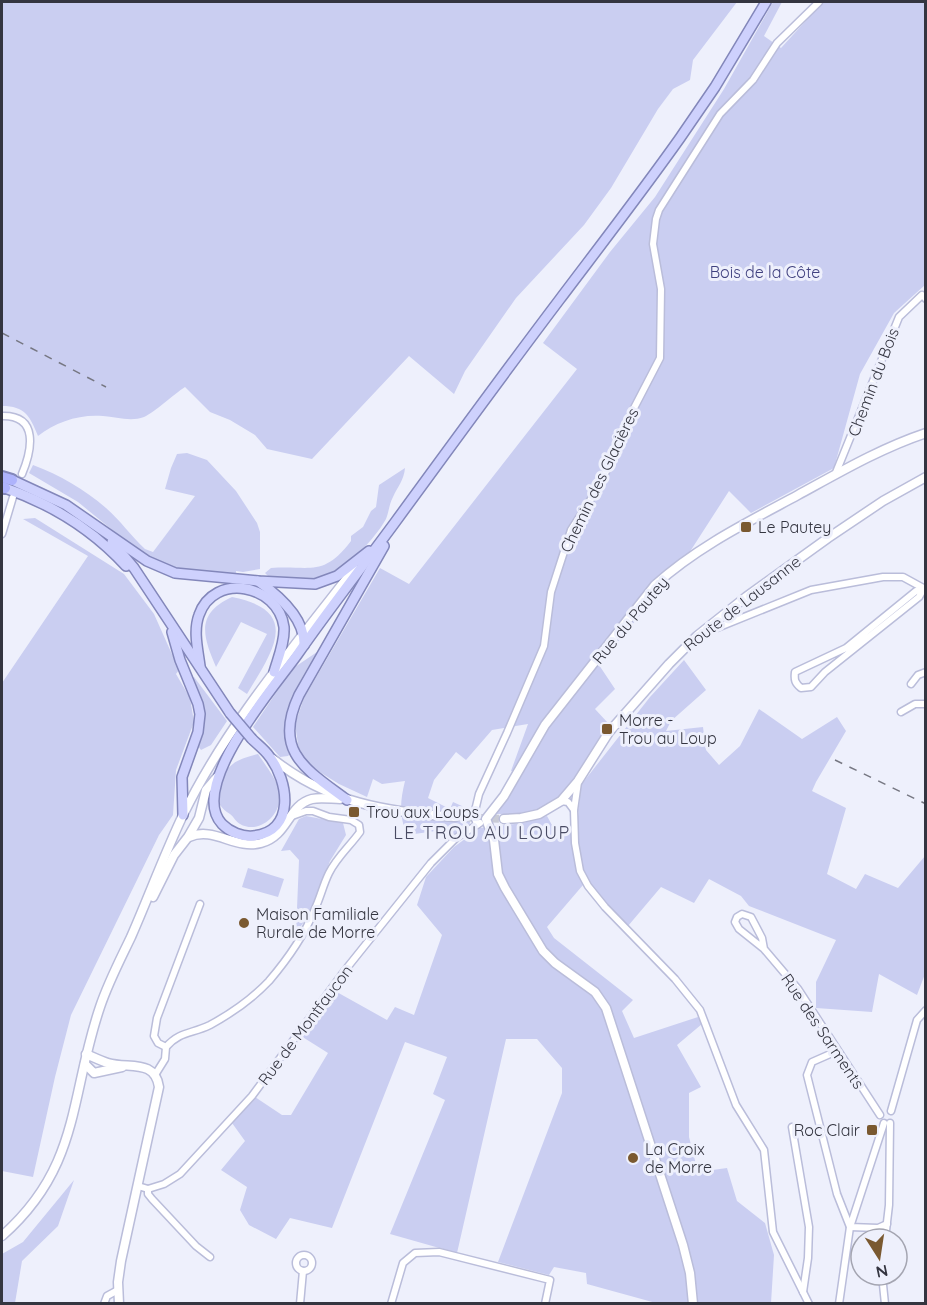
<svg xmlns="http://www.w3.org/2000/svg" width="927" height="1305" viewBox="0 0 927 1305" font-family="Quicksand,sans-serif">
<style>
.green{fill:#cacef1}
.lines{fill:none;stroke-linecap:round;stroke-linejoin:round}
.secondary-tunnel{stroke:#c9cbd6;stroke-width:8;stroke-dasharray:8 4;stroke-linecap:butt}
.street-casing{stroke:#babdda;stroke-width:9}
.secondary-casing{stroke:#babdda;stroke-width:11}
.primary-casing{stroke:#8387ba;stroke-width:12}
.highway-casing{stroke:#8387ba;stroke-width:14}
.street{stroke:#fff;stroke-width:6}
.secondary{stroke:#fff;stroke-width:8}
.primary{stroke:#ced1fd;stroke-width:9}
.highway{stroke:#aeb3fc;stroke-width:10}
.rail{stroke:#767782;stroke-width:1.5;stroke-dasharray:8 8;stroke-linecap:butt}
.primary-bridge-casing{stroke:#8387ba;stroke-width:12;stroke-linecap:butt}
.primary-bridge{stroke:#ced1fd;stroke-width:9}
.poi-dot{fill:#7a5930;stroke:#eef0fc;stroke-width:2}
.labels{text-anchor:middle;stroke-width:6;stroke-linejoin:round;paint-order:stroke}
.park-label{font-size:16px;fill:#40417f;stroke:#eef0fc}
.street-label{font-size:16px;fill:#343540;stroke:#eef0fc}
.poi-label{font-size:16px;fill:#343540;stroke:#eef0fc;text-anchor:start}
.neighbourhood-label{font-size:18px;letter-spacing:1.5px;fill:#494b63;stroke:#eef0fc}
</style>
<rect width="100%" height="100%" fill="#eef0fc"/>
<g class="green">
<path d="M2,2H737L693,60L690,80L673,89L658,109L611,188L584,225L516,298L465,371L454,394L409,356L312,459L267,449L255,435L230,420L210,412L185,387C174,394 155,412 144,417C131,422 116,417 103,416C79,414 56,422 38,436C30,416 25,406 2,406Z"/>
<path d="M773,2H782L764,36L781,48L823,2H925V285L894,313L860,374L834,468L751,513L729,491L682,564L599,665L615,689L595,709L608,723C595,745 567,798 545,808C529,815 511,814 494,814L521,775L511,771L528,724L492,730L466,760L456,752L434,780L428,798L450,809L453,802L473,811L469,826L451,838L436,831L407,835C399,816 400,801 405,781L382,784L373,779L367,797L339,784L310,766L299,751L295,724L304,698L380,568L409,584L577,369L543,343L610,252L655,197L724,89Z"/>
<path d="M187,453L207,460L236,491L257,523L260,532V569L243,572L236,571V575L182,571L144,556L78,502L29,473L33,465C60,475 84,489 106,508C120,520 131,536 145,549L153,552L195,496L165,489L171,468L177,454Z"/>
<path d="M405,468C404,480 398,486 393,497C389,504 389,512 386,519C375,539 346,569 325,576C308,581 286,578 269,577L265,573L271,568C310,565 323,578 351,541V536L363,527L371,511L376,507L379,485Z"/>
<polygon points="35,518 124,574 154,614 179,670 176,674 190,698 194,722 176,770 173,815 159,835 71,1015 55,1077 33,1177 2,1171 2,683 88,556 23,519"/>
<path d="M232,597C303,611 272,652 247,694L238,688L267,634L241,622L216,667C203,636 195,614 232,597Z"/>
<path d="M317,652C295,690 280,709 290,754L288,756L280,757L253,727L292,669Z"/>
<polygon points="684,660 706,690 671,721 666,731 703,727 706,750 719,765 740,746 759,709 802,739 837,717 846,731 816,782 812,791 846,808 827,874 856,889 865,874 898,888 925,856 925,974 917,995 879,974 872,1012 816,1008 816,982 836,940 749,906 741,896 709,879 694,903 661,887 628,926 583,885 547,927 554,938 633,1000 622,1011 634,1038 698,1017 702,1024 677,1045 701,1087 689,1093 689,1137 698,1172 727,1168 737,1201 765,1223 774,1255 771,1303 656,1303 587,1284 586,1273 554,1267 549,1275 498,1262 562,1093 562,1068 537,1039 506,1039 457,1253 390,1234 445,1100 433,1094 447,1057 405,1042 332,1228 290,1218 276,1239 249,1225 240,1210 247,1187 221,1170 245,1141 232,1123 255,1097 282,1115 291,1115 328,1053 301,1036 335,991 387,1020 395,1007 414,1015 442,935 417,905 426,877 454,847 480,828 523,823 547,816 558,836 577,827 581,785 650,697"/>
<path d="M194,677L227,721L211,745L201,750L198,746C212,719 199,705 193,678Z"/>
<path d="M258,754C266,766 275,777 279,790C285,811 261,836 240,824C236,822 234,817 230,814C217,806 216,798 220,784C227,763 238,759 258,754Z"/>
<polygon points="306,816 343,823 346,835 330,861 311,912 296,933 299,860 290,850 281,851 299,819"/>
<polygon points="248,868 284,879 278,897 242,887"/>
<polygon points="74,1180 58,1226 22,1261 15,1303 2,1303 2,1254 23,1242"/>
</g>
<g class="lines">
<polyline class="secondary-tunnel" points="455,817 504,819"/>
<defs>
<g id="street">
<path d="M2,416C39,415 32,450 22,474"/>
<polyline points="835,475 899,317 922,295 926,299"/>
<polyline points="2,534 13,497"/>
<path d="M924,588L919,597L825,672L811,687L801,688C795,683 794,680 795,672L846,648L916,591Z"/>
<polyline points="702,634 811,590 883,577 903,577 925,589"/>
<polyline points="911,684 918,675 926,672"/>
<polyline points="901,712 915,704 926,704"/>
<polyline points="578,782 574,810 575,843 580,871 588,886 605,907 675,979 700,1010 736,1105 764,1150 773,1232 809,1304"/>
<polyline points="561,801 568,802 574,810"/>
<polyline points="477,825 474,815 479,794 507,733 544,646 551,592 571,530 600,485 633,410 660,358 661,289 653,244 656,219 659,210 720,114 753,80 777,43 819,2"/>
<polyline points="764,949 762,938 751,917 742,914 737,917 735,922 739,929 764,949 798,989 880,1115"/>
<polyline points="166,1047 158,1043 154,1036 157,1018 200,904"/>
<polyline points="837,1051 812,1062 807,1075 837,1194 850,1227 878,1228 887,1224"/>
<path d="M155,1075L165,1059L166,1047C180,1031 192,1034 210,1025C232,1013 252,999 269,981C286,961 304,936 314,911C320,899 323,885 329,873C337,857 350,846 360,832L359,825L351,820L329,817L313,811H306L292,816"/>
<polyline points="891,1111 917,1020 926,1010"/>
<polyline points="792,1127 809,1227 808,1258 803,1292"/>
<polyline points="138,1186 148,1189 164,1184 180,1174 252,1096 346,969 431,863 456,838 480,823"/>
<polyline points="148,1189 148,1194 152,1199 196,1246 210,1257"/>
<polyline points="885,1239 889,1205 890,1123"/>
<circle cx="304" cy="1263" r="8"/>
<polyline points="882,1275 885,1304"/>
<polyline points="104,1304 107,1296 118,1290"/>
<polyline points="300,1304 303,1271"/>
<polyline points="391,1304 403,1263 415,1253 439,1252 550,1280 545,1304"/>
<polyline points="839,1304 850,1227 884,1123"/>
</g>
<g id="secondary">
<path d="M273,759C328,803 387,812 455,817"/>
<polyline points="504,819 521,818 539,814 561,801 578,781 609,732 669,664 697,636 746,597 828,538 883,501 926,477"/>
<path d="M189,837C214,826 235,850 261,843C288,836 288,805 312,799C321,797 332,799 340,799"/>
<polyline points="153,897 174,855 188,837 199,818 206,790 217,777"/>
<path d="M86,1054C93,1057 101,1061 108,1063C129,1069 155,1059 159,1087L121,1261L118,1282L119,1304"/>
<polyline points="85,1064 94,1073 122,1067"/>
<path d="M2,1236C81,1166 69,1098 100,1007C108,983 120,960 131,937C149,896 164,855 183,815C227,725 293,648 354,569"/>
<path d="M693,1304L690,1273L683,1245L606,1008L595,992L555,963L543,951L505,888L498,874L494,840L486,819L504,796L545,725L655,585C697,547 748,522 798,495C840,472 881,448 926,433"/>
</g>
<g id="primary">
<polyline points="12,480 66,505 147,561 175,573 258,581 315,584 337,576 369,551"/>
<path d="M5,488C51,504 93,530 126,566"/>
<polyline points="112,542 134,568 230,713"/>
<path d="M258,581C278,595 305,618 304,645"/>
<polyline points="172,632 180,660 198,704 200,714 198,732 182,777 183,815"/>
<path d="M200,666C198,650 193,631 199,615C214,572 278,584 284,627C285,642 278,658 274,672"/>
<path d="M252,739C257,744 265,750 269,756C289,781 296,832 253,836C242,837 230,832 222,824C187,786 275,686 297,655C329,609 363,566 396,521C450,447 504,373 560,299C600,246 641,193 680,138L715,87L766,2"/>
<path d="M347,800C307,770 272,752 299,695L384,546"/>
</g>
<g id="highway">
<polyline points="2,477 12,480"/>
<polyline points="2,487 5,488"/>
</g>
</defs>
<use href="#street" class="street-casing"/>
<use href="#secondary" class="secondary-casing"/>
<use href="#primary" class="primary-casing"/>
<use href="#highway" class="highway-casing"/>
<use href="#street" class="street"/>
<use href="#secondary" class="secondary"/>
<use href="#primary" class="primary"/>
<use href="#highway" class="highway"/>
<g class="rail">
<polyline points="2,333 106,387"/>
<polyline points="835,760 926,804"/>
</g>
<defs>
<polyline id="primary-bridge" points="230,713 252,739"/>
</defs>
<use href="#primary-bridge" class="primary-bridge-casing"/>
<use href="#primary-bridge" class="primary-bridge"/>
</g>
<g class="poi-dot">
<rect x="740" y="521" width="12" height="12" rx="3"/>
<rect x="601" y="723" width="12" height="12" rx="3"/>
<rect x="348" y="806" width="12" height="12" rx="3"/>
<circle cx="244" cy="923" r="6"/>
<rect x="866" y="1124" width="12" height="12" rx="3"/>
<circle cx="633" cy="1158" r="6"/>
</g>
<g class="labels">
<g class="park-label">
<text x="765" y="278">Bois de la Côte</text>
</g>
<g class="street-label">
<text transform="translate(873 382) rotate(-69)" y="6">Chemin du Bois</text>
<text transform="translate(599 480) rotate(-64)" y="6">Chemin des Glacières</text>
<text transform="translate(742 603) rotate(-38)" y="6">Route de Lausanne</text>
<text transform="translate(630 620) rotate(-50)" y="6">Rue du Pautey</text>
<text transform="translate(305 1025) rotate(-53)" y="6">Rue de Montfaucon</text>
<text transform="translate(823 1031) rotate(56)" y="6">Rue des Sarments</text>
</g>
<g class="poi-label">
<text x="758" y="533">Le Pautey</text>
<text x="619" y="726">Morre -<tspan x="619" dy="18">Trou au Loup</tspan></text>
<text x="366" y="818">Trou aux Loups</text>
<text x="256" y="920">Maison Familiale<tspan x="256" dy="18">Rurale de Morre</tspan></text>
<text x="860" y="1136" text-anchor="end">Roc Clair</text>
<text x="645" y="1155">La Croix<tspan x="645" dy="18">de Morre</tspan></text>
</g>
<g class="neighbourhood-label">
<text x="482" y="839">LE TROU AU LOUP</text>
</g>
</g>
<rect width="927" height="1305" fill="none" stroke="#343540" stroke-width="6"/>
<g transform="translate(879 1257) rotate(168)"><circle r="28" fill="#eef0fc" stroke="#a4a5b1" stroke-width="1.5"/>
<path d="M0-4.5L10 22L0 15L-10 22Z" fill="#7a5930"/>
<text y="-9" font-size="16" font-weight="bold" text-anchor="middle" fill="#343540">N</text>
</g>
</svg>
